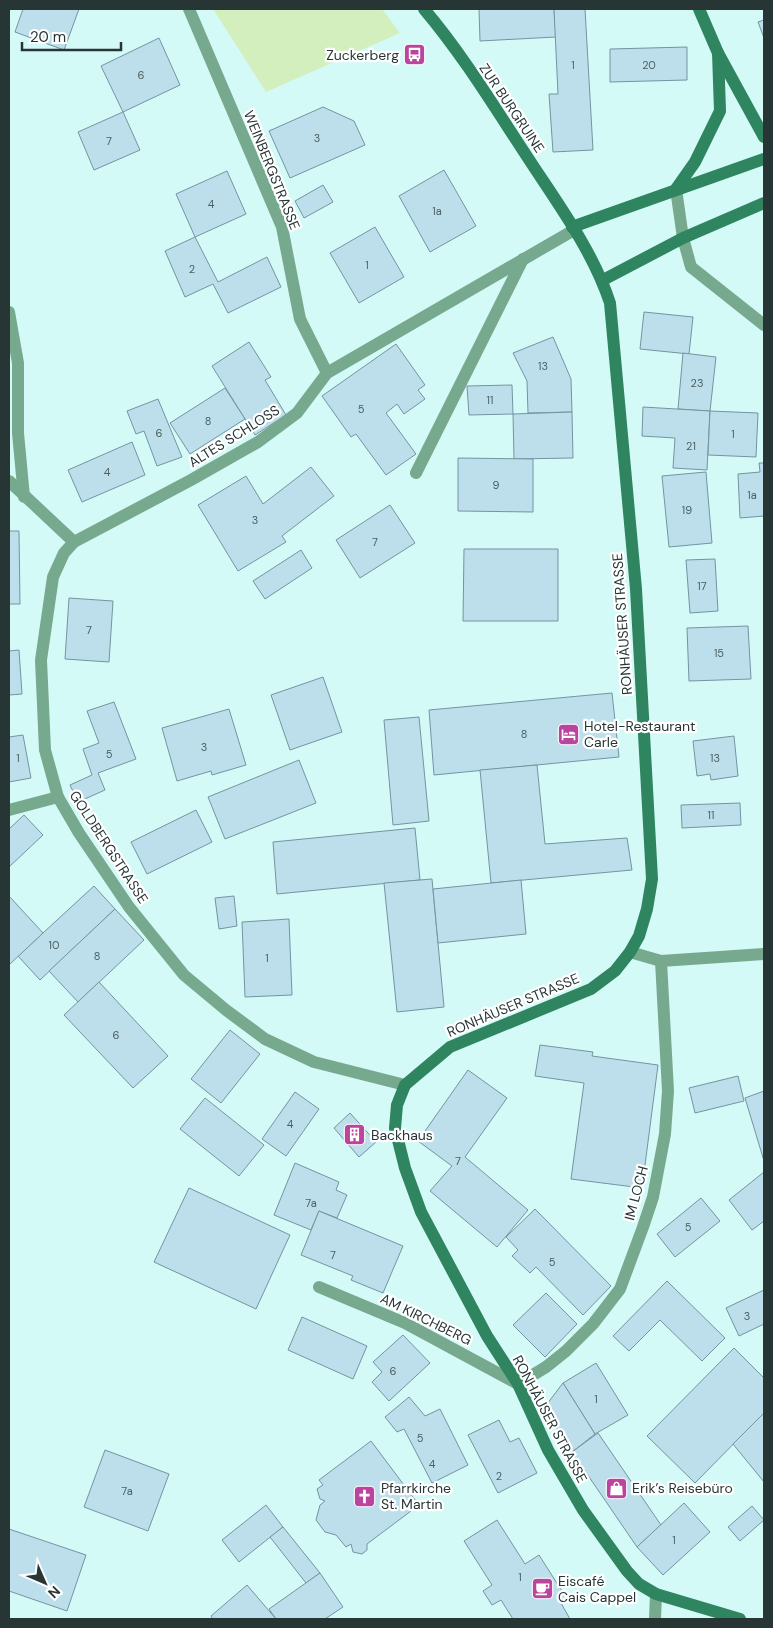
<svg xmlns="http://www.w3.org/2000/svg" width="773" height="1628" viewBox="0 0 773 1628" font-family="'DM Sans',sans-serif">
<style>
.green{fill:#d3efbe}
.building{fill:#bddfeb;stroke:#74949f}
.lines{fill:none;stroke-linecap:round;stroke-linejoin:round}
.lane{stroke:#76a98e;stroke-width:12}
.street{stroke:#76a98e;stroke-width:12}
.secondary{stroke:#2e855f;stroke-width:12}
.labels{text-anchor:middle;stroke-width:4.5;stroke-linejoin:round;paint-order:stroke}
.number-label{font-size:11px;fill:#4c6062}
.poi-label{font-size:14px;fill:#273635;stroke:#fff;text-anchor:start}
.street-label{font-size:14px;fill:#273635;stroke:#fff}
</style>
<rect width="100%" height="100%" fill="#d4faf8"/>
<polygon class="green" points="213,9 382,9 400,33 266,92"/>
<g class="building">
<polygon points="23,9 79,9 64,50 15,32"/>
<polygon points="479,9 554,9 556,37 480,41"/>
<polygon points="554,9 585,9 593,150 553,152 549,94 558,94"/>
<polygon points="764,20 764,38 758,22"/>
<polygon points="159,38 180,85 123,112 101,66"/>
<polygon points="687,47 687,80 610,82 610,49"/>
<polygon points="323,107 354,121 365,145 290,178 269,131"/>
<polygon points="123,112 140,150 94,170 78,132"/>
<polygon points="444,170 476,226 430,252 399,196"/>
<polygon points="227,171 246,214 195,237 176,194"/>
<polygon points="323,185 333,202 304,218 295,201"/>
<polygon points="375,227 404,277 359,303 330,253"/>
<polygon points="195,237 218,282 267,257 281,287 228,313 213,284 185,297 165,251"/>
<polygon points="644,312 693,317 689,354 640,349"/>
<polygon points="553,337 571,379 572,412 528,413 527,381 513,353"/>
<polygon points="249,342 271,377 265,380 286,415 255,435 212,366"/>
<polygon points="396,344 425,385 418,390 425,399 404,414 397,404 386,413 416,454 386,475 356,434 351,437 322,396"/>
<polygon points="683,353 716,357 710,411 678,409"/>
<polygon points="512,385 513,414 469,415 467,386"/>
<polygon points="225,388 245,419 190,454 170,423"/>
<polygon points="158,399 182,457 157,466 144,431 136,434 127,411"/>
<polygon points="643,407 710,411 707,470 673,468 675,438 642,436"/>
<polygon points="710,411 758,413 756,457 708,455"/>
<polygon points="572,412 573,458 514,459 513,414"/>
<polygon points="132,442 145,475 82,502 68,470"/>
<polygon points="458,458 533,459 533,512 458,511"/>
<polygon points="759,463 764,463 764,516 740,518 738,474 760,472"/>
<polygon points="311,467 334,496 282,536 286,542 238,571 198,505 246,476 263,504"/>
<polygon points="706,472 712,543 669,547 662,476"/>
<polygon points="390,505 415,543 360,578 336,540"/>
<polygon points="9,531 19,531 20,604 9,604"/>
<polygon points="464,549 558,549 558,621 463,621"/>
<polygon points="301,550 312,568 265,599 253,581"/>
<polygon points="715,559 718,611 690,613 686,560"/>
<polygon points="69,598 113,601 109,662 65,659"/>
<polygon points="748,626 751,679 689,681 687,628"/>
<polygon points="19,650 22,694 9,695 9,651"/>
<polygon points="323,677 342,732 290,750 271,695"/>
<polygon points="612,693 619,757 434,775 429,710"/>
<polygon points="114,702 136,759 98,773 105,790 78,802 70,785 92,775 83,749 99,743 87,711"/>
<polygon points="229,709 246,765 212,775 211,771 177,781 162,728"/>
<polygon points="419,717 429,821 393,825 384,720"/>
<polygon points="23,735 31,778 9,782 9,737"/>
<polygon points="734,736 738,776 711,780 710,774 697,776 693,741"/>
<polygon points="299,760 316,803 225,839 208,797"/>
<polygon points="537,765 545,844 627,838 632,870 491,883 480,770"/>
<polygon points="740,803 741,825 682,828 681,805"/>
<polygon points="196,810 212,842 147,874 131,842"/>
<polygon points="24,815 43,835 9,867 9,829"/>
<polygon points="415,828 420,880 277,894 273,842"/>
<polygon points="432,879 444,1007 397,1012 384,883"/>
<polygon points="521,880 526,934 438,943 433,889"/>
<polygon points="94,886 115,909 40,980 18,956"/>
<polygon points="9,896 43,933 9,965"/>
<polygon points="234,896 237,926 219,929 215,898"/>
<polygon points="115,909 144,940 78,1002 49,971"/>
<polygon points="289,919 292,995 245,997 242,922"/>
<polygon points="99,982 168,1056 133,1088 64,1015"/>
<polygon points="230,1030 260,1054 221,1103 191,1079"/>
<polygon points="540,1045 593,1052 592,1056 658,1065 642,1188 571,1179 584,1083 535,1076"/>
<polygon points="468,1070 507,1098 465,1157 528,1210 497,1247 430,1191 452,1166 418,1141"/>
<polygon points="738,1076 744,1101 695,1113 689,1088"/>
<polygon points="764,1091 764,1161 745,1098"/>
<polygon points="295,1092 319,1109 286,1156 262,1139"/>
<polygon points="205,1098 264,1145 239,1176 180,1129"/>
<polygon points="350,1113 376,1142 359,1157 334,1128"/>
<polygon points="295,1163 339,1182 336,1190 347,1195 337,1218 319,1211 311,1230 274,1215"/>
<polygon points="764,1172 764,1221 752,1230 729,1200"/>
<polygon points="189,1188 290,1235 256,1309 154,1262"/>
<polygon points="701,1198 720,1221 675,1257 657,1234"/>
<polygon points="535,1209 611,1286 583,1315 536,1267 530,1273 512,1256 518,1250 506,1237"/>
<polygon points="319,1211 403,1246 383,1293 351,1280 353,1276 301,1255"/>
<polygon points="667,1281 725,1338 702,1361 660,1320 629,1351 613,1336"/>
<polygon points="764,1290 764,1324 739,1336 726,1308"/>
<polygon points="546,1293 577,1324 545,1357 513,1325"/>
<polygon points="302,1317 367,1346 353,1379 288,1350"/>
<polygon points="403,1335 430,1363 389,1401 372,1382 382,1372 373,1362"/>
<polygon points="734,1348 764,1378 764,1413 695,1483 647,1436"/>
<polygon points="596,1363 628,1415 595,1434 563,1383"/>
<polygon points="563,1383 595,1434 572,1452 544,1408"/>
<polygon points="409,1397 425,1416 440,1409 468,1465 432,1483 404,1429 397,1432 385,1417"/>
<polygon points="764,1413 764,1482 733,1444"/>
<polygon points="499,1420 510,1442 519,1438 537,1473 498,1493 468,1435"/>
<polygon points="598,1433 661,1525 637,1547 572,1452"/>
<polygon points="371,1441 419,1505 367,1544 367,1550 362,1554 353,1552 351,1544 346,1547 336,1535 325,1532 316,1520 320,1505 325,1501 320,1499 317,1489 323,1485 319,1480"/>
<polygon points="105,1450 169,1474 148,1531 84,1507"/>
<polygon points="684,1503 710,1532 663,1575 637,1547"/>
<polygon points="266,1505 283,1527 239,1562 222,1540"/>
<polygon points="752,1506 764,1520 740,1541 728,1527"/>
<polygon points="497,1520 525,1564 539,1555 567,1599 561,1603 570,1619 513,1619 501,1600 492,1605 483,1591 492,1585 464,1541"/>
<polygon points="283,1527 320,1573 306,1583 270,1537"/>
<polygon points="9,1529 86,1555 67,1611 9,1591"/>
<polygon points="320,1573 343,1607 325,1619 276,1619 269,1609"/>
<polygon points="247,1585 276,1619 213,1619 211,1616"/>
</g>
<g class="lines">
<polyline class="lane" points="9,312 18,363 18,433 24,497"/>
<g class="street">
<polyline points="189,9 282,227 300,319 327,373"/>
<polyline points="676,189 683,238 691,267 764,325"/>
<polyline points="416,473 523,259"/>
<polyline points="9,481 74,542"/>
<polyline points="9,810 58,797"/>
<polyline points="630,952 661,961 764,954"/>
<polyline points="405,1085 314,1062 265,1039 226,1010 184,975 129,907 79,833 58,797 45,750 41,660 53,577 64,553 74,542 191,480 258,442 297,413 327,373 574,230"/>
<polyline points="319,1287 405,1323 518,1384 546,1367 566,1351 593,1324 620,1289 643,1227 653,1197 665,1134 668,1091 661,961"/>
<polyline points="655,1619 656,1594"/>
</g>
<g class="secondary">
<path d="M424,9C463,55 495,108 528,158C558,204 593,251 610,303L636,589L652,879L647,909L639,936L630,952L615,971L591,989L450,1047L405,1085L397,1105L395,1128L405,1168L421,1212L487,1336L518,1384L548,1450L583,1510L627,1571L639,1584L656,1594L740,1619"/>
<polyline points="699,9 718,53 764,137"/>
<polyline points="676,189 695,162 720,111 718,53"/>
<polyline points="572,227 764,159"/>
<polyline points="603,280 683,238 764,203"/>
</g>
</g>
<defs>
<symbol id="bus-square" viewBox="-11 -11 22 22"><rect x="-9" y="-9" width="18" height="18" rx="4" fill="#bb459d" stroke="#fff"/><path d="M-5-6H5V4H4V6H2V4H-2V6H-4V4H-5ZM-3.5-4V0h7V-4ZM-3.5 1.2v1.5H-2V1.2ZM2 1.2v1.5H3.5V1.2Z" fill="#fff"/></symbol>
<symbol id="hotel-square" viewBox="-11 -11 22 22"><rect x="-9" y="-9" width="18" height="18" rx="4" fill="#bb459d" stroke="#fff"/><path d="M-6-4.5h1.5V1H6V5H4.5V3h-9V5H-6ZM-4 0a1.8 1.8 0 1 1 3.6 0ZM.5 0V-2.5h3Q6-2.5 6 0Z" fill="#fff"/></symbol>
<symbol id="building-square" viewBox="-11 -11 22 22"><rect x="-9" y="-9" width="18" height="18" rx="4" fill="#bb459d" stroke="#fff"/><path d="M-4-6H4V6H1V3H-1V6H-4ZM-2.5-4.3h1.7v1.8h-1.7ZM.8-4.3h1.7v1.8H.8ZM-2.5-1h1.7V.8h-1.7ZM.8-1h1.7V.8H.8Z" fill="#fff"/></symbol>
<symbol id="shop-square" viewBox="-11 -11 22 22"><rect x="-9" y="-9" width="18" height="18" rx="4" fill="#bb459d" stroke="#fff"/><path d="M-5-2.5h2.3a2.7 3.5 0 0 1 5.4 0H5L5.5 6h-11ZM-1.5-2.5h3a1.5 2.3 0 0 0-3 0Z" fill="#fff"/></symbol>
<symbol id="church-square" viewBox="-11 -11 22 22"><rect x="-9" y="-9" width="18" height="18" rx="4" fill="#bb459d" stroke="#fff"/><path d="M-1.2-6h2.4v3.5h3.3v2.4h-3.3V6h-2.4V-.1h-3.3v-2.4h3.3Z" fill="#fff"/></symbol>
<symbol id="cafe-square" viewBox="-11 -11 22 22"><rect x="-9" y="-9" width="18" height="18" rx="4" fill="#bb459d" stroke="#fff"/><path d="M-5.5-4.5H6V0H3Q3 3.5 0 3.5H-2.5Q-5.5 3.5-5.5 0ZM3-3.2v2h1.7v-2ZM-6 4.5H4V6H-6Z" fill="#fff"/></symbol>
</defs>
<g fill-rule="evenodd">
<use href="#bus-square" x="402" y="42" width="25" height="25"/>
<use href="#hotel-square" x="556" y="722" width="25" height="25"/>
<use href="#building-square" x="342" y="1122" width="25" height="25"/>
<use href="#shop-square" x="604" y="1476" width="25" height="25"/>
<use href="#church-square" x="352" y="1484" width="25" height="25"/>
<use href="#cafe-square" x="530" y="1576" width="25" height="25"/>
</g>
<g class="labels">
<g class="number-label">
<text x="573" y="69">1</text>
<text x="649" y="69">20</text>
<text x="141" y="79">6</text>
<text x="317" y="142">3</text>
<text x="109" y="145">7</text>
<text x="211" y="208">4</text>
<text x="437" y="215">1a</text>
<text x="367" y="269">1</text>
<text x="192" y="273">2</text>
<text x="543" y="370">13</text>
<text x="697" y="387">23</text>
<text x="490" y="404">11</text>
<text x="361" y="413">5</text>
<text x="208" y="425">8</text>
<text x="159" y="437">6</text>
<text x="733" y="438">1</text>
<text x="691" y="450">21</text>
<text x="107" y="476">4</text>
<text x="496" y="489">9</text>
<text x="752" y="499">1a</text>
<text x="687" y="514">19</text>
<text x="255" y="524">3</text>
<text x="375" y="546">7</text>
<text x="702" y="590">17</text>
<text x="89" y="634">7</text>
<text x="719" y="657">15</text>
<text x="524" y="738">8</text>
<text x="204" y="751">3</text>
<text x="109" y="758">5</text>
<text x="18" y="762">1</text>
<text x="715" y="762">13</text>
<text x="711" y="819">11</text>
<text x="54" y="949">10</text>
<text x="97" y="960">8</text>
<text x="267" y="962">1</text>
<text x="116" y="1039">6</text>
<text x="290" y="1128">4</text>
<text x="458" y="1165">7</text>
<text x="311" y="1207">7a</text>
<text x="688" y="1231">5</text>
<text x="333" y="1259">7</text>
<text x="552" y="1266">5</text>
<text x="747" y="1320">3</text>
<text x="393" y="1375">6</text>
<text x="596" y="1403">1</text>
<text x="420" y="1442">5</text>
<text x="432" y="1468">4</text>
<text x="499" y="1480">2</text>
<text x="127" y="1495">7a</text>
<text x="674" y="1544">1</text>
<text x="520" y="1581">1</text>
</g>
<g class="poi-label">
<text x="399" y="60" text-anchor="end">Zuckerberg</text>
<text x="584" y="731">Hotel-Restaurant<tspan x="584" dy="16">Carle</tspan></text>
<text x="371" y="1140">Backhaus</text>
<text x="381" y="1493">Pfarrkirche<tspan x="381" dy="16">St. Martin</tspan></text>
<text x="632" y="1493">Erik’s Reisebüro</text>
<text x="558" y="1586">Eiscafé<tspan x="558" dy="16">Cais Cappel</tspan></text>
</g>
<g class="street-label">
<text transform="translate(512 108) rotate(56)" y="5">ZUR BURGRUINE</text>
<text transform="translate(272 170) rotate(68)" y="5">WEINBERGSTRASSE</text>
<text transform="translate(234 436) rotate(-32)" y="5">ALTES SCHLOSS</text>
<text transform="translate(622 624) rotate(-94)" y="5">RONHÄUSER STRASSE</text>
<text transform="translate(109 847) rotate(57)" y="5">GOLDBERGSTRASSE</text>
<text transform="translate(513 1005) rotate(-23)" y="5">RONHÄUSER STRASSE</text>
<text transform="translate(636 1193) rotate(-75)" y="5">IM LOCH</text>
<text transform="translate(426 1319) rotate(26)" y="5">AM KIRCHBERG</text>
<text transform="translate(550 1419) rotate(62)" y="5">RONHÄUSER STRASSE</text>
</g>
</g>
<rect width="773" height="1628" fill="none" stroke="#273635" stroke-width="20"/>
<g transform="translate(45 1583) rotate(135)" stroke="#ffffff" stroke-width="4" paint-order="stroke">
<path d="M0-4L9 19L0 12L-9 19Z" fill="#273635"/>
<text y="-8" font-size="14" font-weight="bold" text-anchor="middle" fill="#273635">N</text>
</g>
<path d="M22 42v8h99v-8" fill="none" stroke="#273635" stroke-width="2.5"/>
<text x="30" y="42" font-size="15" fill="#273635" stroke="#ffffff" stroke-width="4" paint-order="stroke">20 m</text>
</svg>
